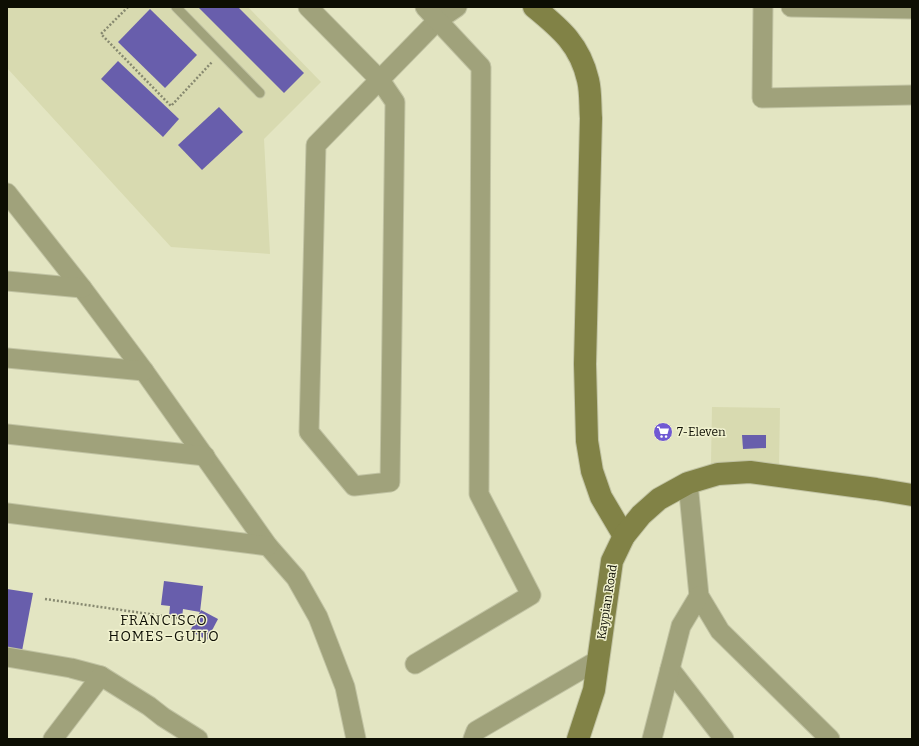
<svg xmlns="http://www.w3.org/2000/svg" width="919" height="746" viewBox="0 0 919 746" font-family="Bitter,serif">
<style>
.built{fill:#d8dab0}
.building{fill:#685eac}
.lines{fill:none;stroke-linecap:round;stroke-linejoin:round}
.lane-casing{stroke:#c1c3a3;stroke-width:11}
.street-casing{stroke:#c1c3a3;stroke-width:21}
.secondary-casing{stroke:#c1c3a3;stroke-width:24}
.path{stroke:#878970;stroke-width:2.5;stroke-dasharray:2 2;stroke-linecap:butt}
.lane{stroke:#a0a27b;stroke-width:9}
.street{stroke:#a0a27b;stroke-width:19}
.secondary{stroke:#818246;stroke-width:22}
.labels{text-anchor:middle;stroke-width:3;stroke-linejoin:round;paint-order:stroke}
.poi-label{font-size:12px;fill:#0d0e03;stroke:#f1f2cf;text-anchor:start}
.street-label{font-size:12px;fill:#0d0e03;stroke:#f1f2cf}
.quarter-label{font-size:14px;letter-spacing:1px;fill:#0d0e03;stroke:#f1f2cf}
</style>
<rect width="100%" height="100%" fill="#e3e5c2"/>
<g class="built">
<polygon points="7,7 248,7 321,82 264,139 270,254 171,247 7,68"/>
<polygon points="712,407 780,408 779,465 711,464"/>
</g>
<g class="building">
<polygon points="198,7 238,7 304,73 284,93"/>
<polygon points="150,9 197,55 165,88 118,42"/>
<polygon points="118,61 179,119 163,137 101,79"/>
<polygon points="219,107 243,132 202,170 178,145"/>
<polygon points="742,435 766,435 766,448 743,449"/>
<polygon points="164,581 203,586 200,612 183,609 182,618 169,616 170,606 161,605"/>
<polygon points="7,589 33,593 22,651 7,648"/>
<polygon points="201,610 218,619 207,640 190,631"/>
</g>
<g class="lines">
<defs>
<polyline id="lane" points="176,7 260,93"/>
<g id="street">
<polyline points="308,7 380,80 395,102 390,482 354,486 309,432 316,145 438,20 457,7"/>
<polyline points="763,7 762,98 912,95"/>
<polyline points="791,7 912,9"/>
<polyline points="7,193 82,288 144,371 268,546 296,578 318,617 345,687 356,739"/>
<polyline points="7,281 82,288"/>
<polyline points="7,358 144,371"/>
<polyline points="7,434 205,456"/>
<polyline points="688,483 699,596 720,631 830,739"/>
<polyline points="7,513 268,546"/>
<polyline points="7,657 71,668 101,676 149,706 163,717 198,739"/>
<polyline points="415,664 531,595 479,494 481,67 425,7"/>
<polyline points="670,669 724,739"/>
<polyline points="53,739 101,676"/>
<polyline points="473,739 476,731 598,660"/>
<polyline points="652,739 681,626 699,596"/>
</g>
<g id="secondary">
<path d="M534,7C561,29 580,45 588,80C591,92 590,106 591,118L585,364L587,441L592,471L601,497L624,536"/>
<polyline points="578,739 594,690 612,561 624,536 641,515 659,499 688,483 718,474 750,472 876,489 912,495"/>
</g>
</defs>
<use href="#lane" class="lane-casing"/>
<use href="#street" class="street-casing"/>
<use href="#secondary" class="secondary-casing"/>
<g class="path">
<polyline points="128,7 101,34 171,106 212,62"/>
<polyline points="45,599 177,618"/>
</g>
<use href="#lane" class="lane"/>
<use href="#street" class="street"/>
<use href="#secondary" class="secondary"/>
</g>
<defs>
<symbol id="supermarket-disc" viewBox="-11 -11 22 22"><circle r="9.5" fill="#7059d3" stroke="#f1f2cf"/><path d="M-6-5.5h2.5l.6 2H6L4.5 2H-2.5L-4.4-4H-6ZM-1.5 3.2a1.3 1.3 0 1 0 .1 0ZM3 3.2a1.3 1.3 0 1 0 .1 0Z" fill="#fff"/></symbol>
</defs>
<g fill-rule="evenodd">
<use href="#supermarket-disc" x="652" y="421" width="22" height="22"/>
</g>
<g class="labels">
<g class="poi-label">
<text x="677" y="436">7-Eleven</text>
</g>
<g class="street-label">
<text transform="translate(607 602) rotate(-81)" y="4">Kaypian Road</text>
</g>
<g class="quarter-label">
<text x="164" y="625">FRANCISCO<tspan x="164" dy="16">HOMES–GUIJO</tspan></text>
</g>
</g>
<rect width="919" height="746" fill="none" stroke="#0d0e03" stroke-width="16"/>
</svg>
